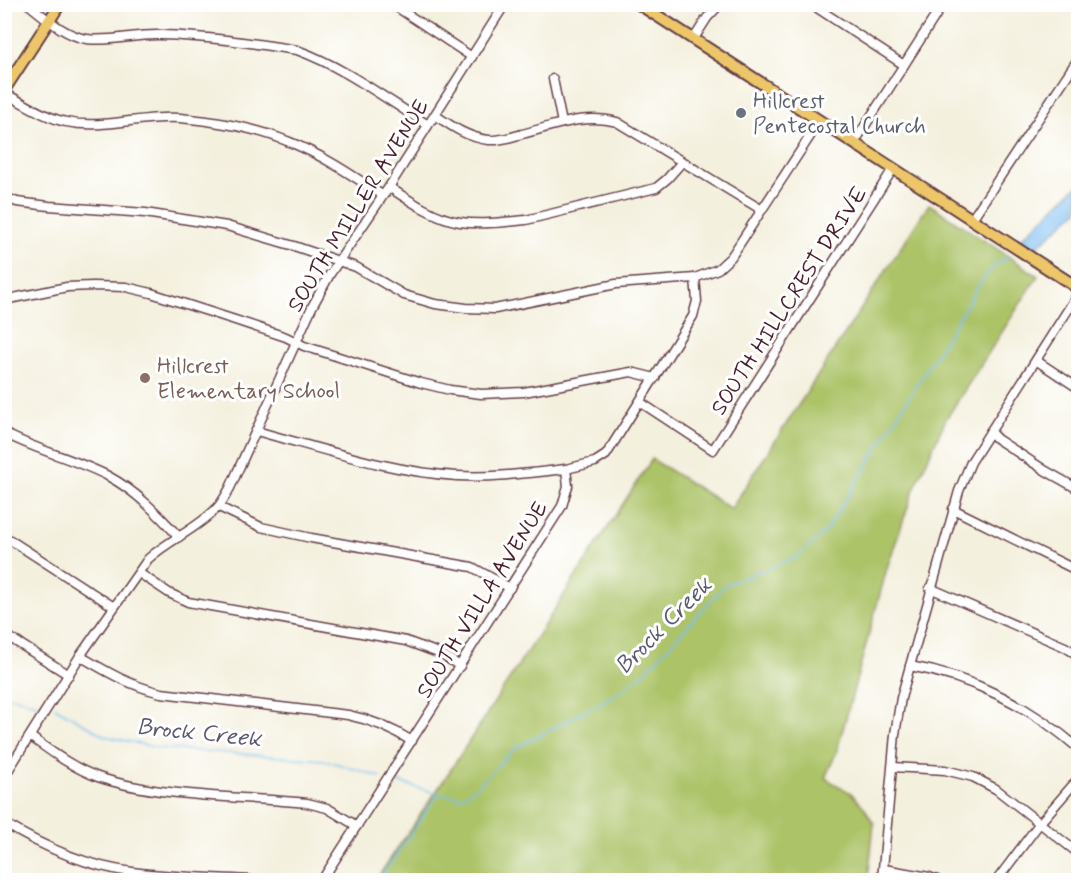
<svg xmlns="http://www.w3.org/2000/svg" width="1083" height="885" viewBox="0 0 1083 885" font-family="Mynerve,sans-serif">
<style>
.green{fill:#acc367;stroke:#7b7149;stroke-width:1.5}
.water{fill:#7bbef1;stroke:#626e8e;stroke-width:1.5}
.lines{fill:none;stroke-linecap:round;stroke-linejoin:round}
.stream{stroke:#7bbef1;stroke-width:1.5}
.minor-casing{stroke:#643e46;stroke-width:11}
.major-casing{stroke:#643e46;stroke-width:14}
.minor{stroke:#fff;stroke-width:8}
.major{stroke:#ecc669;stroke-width:10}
.worship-dot{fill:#6b7280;stroke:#fff;stroke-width:2}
.education-dot{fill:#8d6e63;stroke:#fff;stroke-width:2}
.labels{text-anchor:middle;stroke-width:6;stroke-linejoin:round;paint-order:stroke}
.worship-label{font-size:22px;fill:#5b616d;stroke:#fff;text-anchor:start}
.street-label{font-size:22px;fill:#4a1f2b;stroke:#fff}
.education-label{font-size:22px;fill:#785e54;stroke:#fff;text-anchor:start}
.water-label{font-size:24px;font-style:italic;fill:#5b5770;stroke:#fff}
</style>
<rect width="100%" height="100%" fill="#fff"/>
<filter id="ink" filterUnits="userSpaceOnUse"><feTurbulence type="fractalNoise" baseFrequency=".0167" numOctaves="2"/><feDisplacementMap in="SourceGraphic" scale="12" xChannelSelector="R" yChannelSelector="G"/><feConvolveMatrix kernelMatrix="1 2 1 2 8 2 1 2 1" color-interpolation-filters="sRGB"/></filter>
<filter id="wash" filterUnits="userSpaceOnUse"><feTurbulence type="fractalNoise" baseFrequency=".008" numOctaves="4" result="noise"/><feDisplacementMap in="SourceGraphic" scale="24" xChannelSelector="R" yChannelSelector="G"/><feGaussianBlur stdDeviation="1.35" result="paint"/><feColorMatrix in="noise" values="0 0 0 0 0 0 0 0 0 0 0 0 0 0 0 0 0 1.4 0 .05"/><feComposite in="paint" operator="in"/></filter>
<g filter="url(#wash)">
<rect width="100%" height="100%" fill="#f4f0de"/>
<polygon class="green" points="929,204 1038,276 946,419 914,489 887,568 837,751 825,778 851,793 864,807 874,824 868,880 376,880 440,786 652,459 731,509"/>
<polygon class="water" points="1078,185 1078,210 1033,250 1019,241"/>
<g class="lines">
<g class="stream">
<polyline points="4,694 39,705"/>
<polyline points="55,707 105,736 158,748 324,760 381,777"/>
<polyline points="394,781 439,794 462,797 479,785 514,749 613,696 645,672 726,584 797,557 826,531 981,282 995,265 1008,257"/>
<polyline points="379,880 438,794"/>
</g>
</g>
</g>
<g filter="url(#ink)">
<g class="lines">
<defs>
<g id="minor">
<path d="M28,4C45,17 65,36 87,39C111,42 136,34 160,35C206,36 252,43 297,50C344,67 386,99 428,125"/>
<polyline points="392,4 472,57"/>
<polyline points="811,4 904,65"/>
<polyline points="693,40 707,18 720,4"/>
<polyline points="553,79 562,123"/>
<path d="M4,93C24,103 44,117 66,122C104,130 142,115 180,118C213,121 256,128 287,141C321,154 352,175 382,195"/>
<path d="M435,115C451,126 468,138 489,140C500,141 512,137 522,134C554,126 584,113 617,122L762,210"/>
<polyline points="854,143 943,4"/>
<path d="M389,187C410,201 435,218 460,222C482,225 505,222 526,220L656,188L667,179L682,162"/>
<polyline points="4,197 17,202 49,206 145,213 227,226 294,246 356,267 404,295 435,304 466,308 495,309 616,284 695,278"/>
<polyline points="972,219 1078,59"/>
<polyline points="4,300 67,287 93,286 126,287 151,293 235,320 286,337 304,346 421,383 450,390 481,394 524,392 631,372 655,378"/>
<polyline points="1037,361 1078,388"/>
<polyline points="640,402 713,450 893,169"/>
<path d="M256,431C321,448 389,472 457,476C493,478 530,473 566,469"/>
<polyline points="990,432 997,439 1046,471 1078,489"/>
<path d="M4,433C38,451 75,459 108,476C136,491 158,514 179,537"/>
<polyline points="219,507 261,527 311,538 472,567 510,588"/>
<polyline points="953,509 1078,571"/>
<polyline points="4,536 114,607"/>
<polyline points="139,573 169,593 188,602 406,641 441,654 460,666"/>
<polyline points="930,588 1065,647 1078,655"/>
<polyline points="4,634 69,675"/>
<path d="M80,656C107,672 131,686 161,693L348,715C372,720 391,728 412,741"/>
<path d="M910,666C973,677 1031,707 1078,748"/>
<path d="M31,737C52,752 73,768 98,777C159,798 242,796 307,803L327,808L357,826"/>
<polyline points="893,767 945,770 973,777 996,789 1078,853"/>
<path d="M4,777L80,656L148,559C169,540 197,529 217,508C222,503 226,495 230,488L312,307L330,274L389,187L505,4"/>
<path d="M4,823C43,847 86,866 132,872C171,877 212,878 251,880"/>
<polyline points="884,869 929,877 937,880"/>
<polyline points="322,880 562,506 568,486 566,469 595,462 606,455 693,316 697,301 695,278 718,269 731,257 820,121"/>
<polyline points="882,880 895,734 901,698 959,491 971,462 1078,294"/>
<polyline points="997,880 1039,824 1078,779"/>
</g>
<g id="major">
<polyline points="639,4 1078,288"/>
<polyline points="4,90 60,4"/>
</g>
</defs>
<use href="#minor" class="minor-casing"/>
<use href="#major" class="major-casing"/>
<use href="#minor" class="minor"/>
<use href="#major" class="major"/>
</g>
</g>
<circle class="worship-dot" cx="741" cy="113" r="6"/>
<circle class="education-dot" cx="145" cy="378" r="6"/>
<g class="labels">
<g class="worship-label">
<text x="753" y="108">Hillcrest<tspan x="753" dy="25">Pentecostal Church</tspan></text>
</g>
<g class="street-label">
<text transform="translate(357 205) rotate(-58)" y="8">SOUTH MILLER AVENUE</text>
<text transform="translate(788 300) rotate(-57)" y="8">SOUTH HILLCREST DRIVE</text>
<text transform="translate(481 599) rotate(-58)" y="8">SOUTH VILLA AVENUE</text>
</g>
<g class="education-label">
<text x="157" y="373">Hillcrest<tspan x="157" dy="25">Elementary School</tspan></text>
</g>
<g class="water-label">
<text transform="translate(663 625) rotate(-45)" y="8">Brock Creek</text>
<text transform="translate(199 732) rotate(6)" y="8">Brock Creek</text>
</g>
</g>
<rect width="1083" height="885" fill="none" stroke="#fff" stroke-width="24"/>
</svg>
